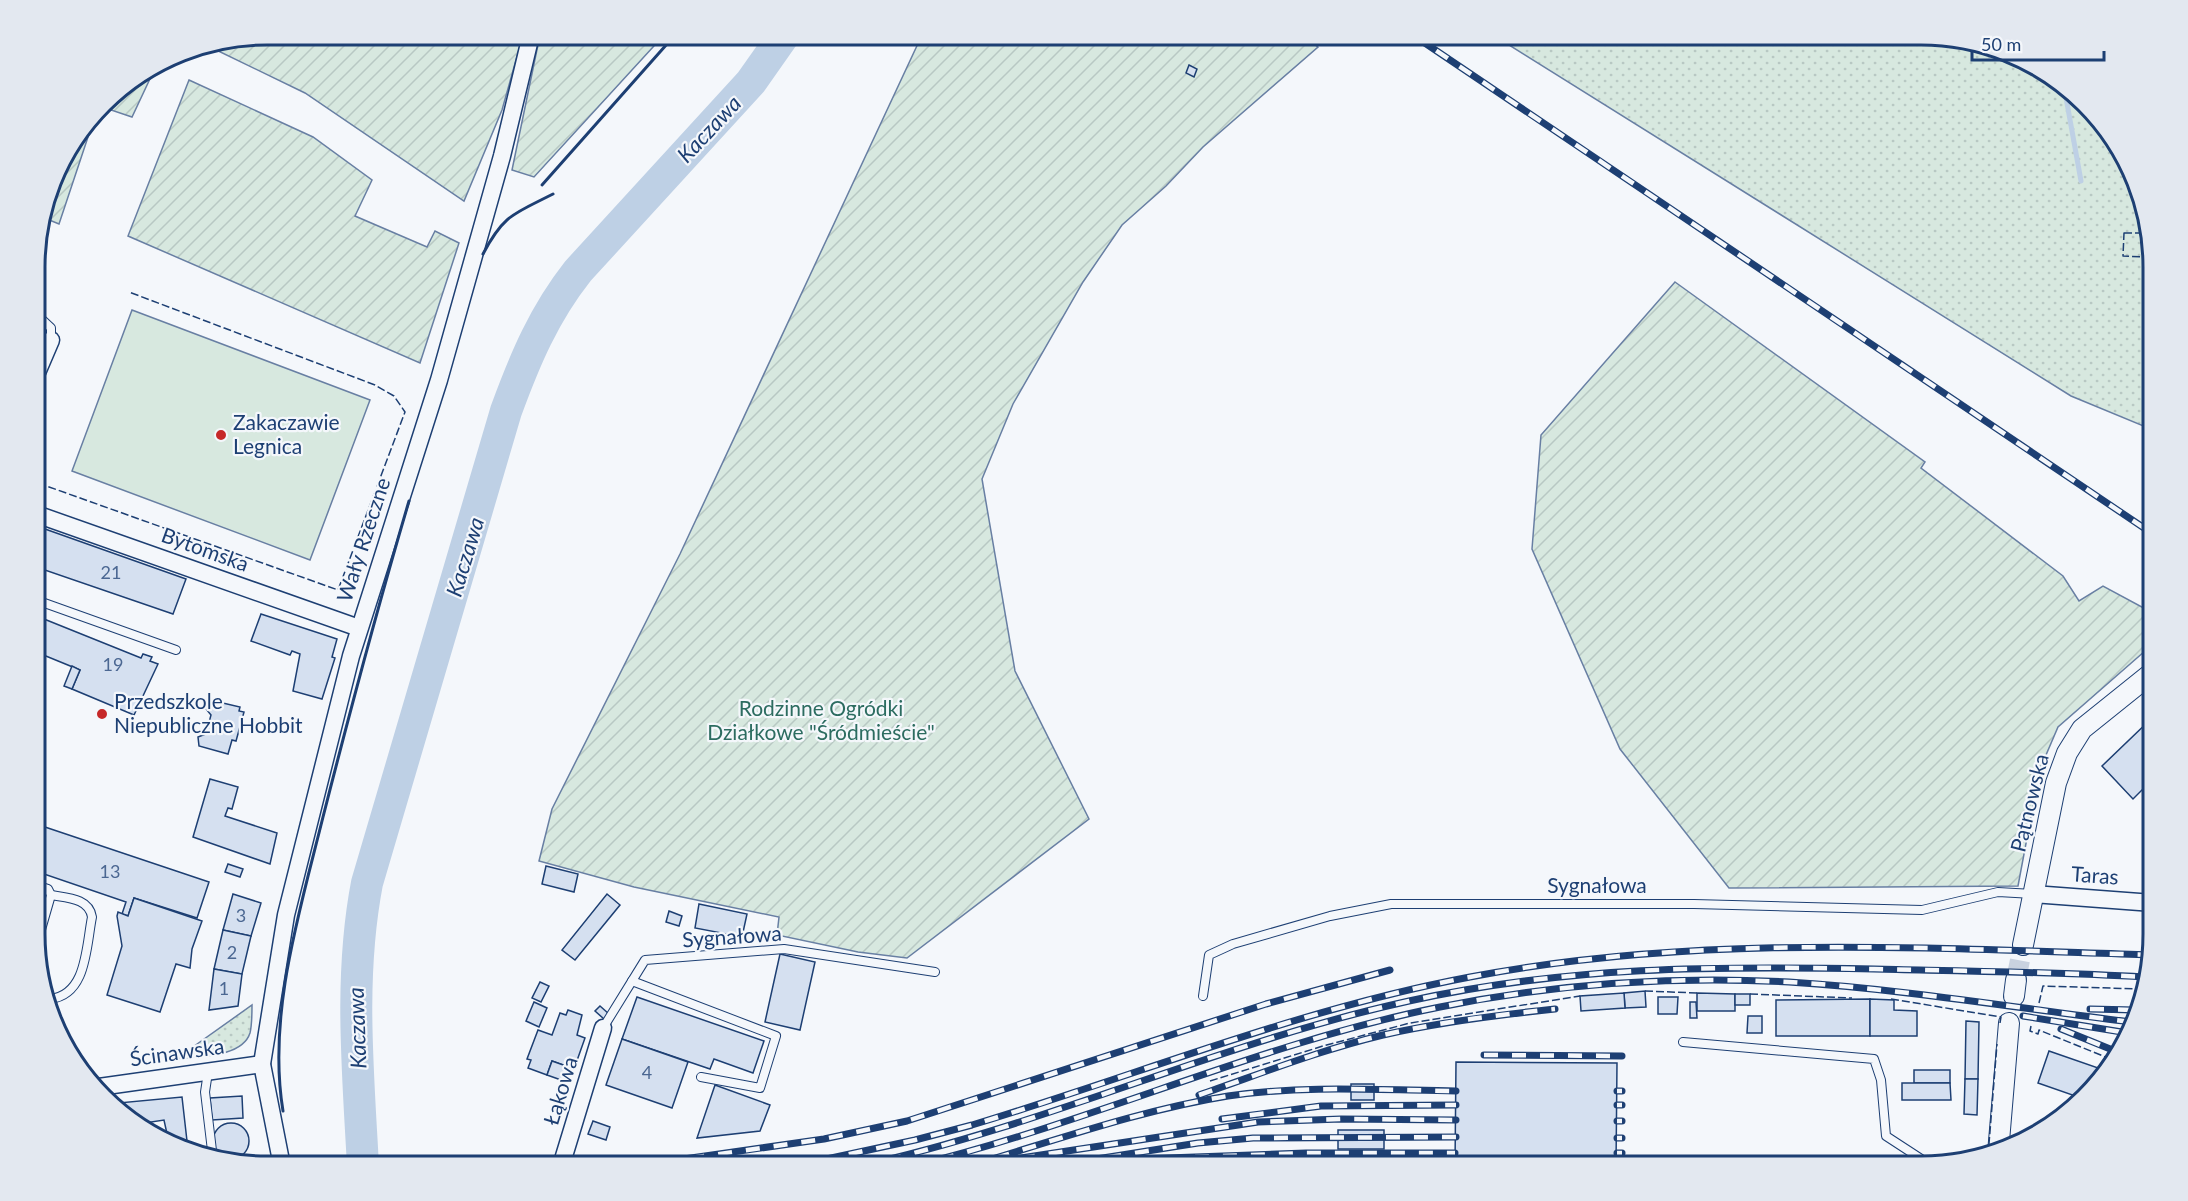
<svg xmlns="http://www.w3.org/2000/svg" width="2188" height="1201" viewBox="0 0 2188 1201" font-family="Lato,sans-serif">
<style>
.grass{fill:url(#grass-dots);stroke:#687fa3;stroke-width:1.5}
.garden{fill:url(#garden-furrows);stroke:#687fa3;stroke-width:1.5}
.pitch{fill:#d7e8df;stroke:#687fa3;stroke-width:1.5}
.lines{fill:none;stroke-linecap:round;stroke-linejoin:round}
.stream{stroke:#bed0e5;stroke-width:5}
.river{stroke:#bed0e5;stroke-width:32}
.building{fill:#d5e0f0;stroke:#1d3f73;stroke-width:1.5}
.tertiary-tunnel{stroke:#c9d2e0;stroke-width:20;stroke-dasharray:20 10;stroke-linecap:butt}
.service-casing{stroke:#1d3f73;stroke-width:10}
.minor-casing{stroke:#1d3f73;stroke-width:19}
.tertiary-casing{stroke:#1d3f73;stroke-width:22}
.service{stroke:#f4f7fb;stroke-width:8}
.minor{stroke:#f4f7fb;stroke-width:16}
.tertiary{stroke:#f4f7fb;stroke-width:20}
.rail-casing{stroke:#1d3f73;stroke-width:7}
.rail{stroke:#f4f7fb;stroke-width:4.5;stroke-dasharray:14;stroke-linecap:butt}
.fence{stroke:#1d3f73;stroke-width:1.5;stroke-dasharray:8 3;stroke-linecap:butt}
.wall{stroke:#1d3f73;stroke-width:3}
.poi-dot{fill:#c62828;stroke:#f4f7fb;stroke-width:2}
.labels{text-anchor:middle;stroke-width:4.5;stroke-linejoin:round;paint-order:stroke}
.number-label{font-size:18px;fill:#4b6792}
.poi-label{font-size:21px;fill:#1d3f73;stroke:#f4f7fb;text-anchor:start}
.street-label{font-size:21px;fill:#1d3f73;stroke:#f4f7fb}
.park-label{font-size:21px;fill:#2c6c60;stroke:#f4f7fb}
.water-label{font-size:22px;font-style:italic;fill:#1d3f73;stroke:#f4f7fb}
.rim{fill:none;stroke:#1d3f73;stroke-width:3}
</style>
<defs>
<pattern id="grass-dots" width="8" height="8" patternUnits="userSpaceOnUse" patternTransform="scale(1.5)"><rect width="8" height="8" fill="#d7e8df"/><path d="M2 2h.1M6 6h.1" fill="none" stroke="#b8c8c3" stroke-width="1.8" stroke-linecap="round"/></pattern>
<pattern id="garden-furrows" width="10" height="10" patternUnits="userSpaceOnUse" patternTransform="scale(1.5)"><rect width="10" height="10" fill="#d7e8df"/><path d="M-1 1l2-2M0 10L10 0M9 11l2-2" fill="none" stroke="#b8c8c3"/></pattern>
</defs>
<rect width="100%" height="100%" fill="#f4f7fb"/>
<g class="grass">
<polygon points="1493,35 1921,35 1981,42 2037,66 2114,138 2141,192 2153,252 2153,430 2071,396"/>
<path d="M252,1005C252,1014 252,1025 250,1033C242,1058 197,1056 176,1059Z"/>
</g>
<g class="garden">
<polygon points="267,35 523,35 502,110 464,201 305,93 208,46"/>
<polygon points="540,35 664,35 534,177 512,170"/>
<polygon points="922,35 1300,35 1318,47 1203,147 1166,186 1122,225 1083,282 1013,404 982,479 1015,671 1089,819 907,958 858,952 777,935 779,917 634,887 539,861 552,809 680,554"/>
<polygon points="156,66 132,117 102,107 114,92"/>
<polygon points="189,80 313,137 372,180 355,216 427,247 435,231 459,243 420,363 128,236"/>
<polygon points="95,116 59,224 42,217 59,164"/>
<polygon points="1675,282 1925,462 1921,468 2063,576 2079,601 2103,586 2153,613 2153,644 2058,727 2040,769 2018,886 1729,888 1620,749 1532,549 1541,435"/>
</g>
<polygon class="pitch" points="132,310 370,400 310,560 72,471"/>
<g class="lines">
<polyline class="stream" points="2065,92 2081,181"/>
<path class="river" d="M363,1166C358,1071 349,977 367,883L506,411C525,359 544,314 578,271L751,82L784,35"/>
</g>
<g class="building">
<polygon points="1189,65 1197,69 1194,77 1186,73"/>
<polygon points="45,529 186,579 173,614 36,567 36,552"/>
<polygon points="261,614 337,639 332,657 335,658 322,699 293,691 300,654 292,651 290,655 251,641"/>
<polygon points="39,617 141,658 143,654 152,657 150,661 158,664 134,715 72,689 80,670 36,652"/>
<polygon points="72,666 80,670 72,689 64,686"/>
<polygon points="210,700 240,707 239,711 244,712 236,741 232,740 228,754 199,746 198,737 206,734 211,715 206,709"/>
<polygon points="2153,717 2153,779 2133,799 2102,766"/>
<polygon points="210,779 238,787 232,809 228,808 225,816 277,833 270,864 193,837"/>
<polygon points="36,824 209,882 197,918 134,898 128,916 122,914 126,902 41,873 41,871 36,869"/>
<polygon points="228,864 243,869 240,877 225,872"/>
<polygon points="546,866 578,874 574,892 542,884"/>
<polygon points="233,894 261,903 251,936 223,930"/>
<polygon points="607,894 620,905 575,960 562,950"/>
<polygon points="134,898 202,921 192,949 190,968 176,964 160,1012 107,995 122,946 117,916 118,912 128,916"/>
<polygon points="699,904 747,914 742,937 695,928"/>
<polygon points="669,911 682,916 679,926 666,922"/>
<polygon points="223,930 251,936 242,974 214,969"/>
<polygon points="780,954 815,962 800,1030 765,1022"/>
<polygon points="214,969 242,974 238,1006 209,1010"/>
<polygon points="540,982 549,986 541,1002 532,998"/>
<polygon points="1645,991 1646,1007 1625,1008 1624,993"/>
<polygon points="1624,993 1625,1008 1581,1011 1580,996"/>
<polygon points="1697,993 1735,994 1735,1011 1697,1011"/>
<rect x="1735" y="994" width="15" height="11"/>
<polygon points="637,997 764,1041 753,1073 714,1059 710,1069 622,1039"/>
<polygon points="1658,997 1678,997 1677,1014 1658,1014"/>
<polygon points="1870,999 1870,1036 1776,1036 1776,1000"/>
<polygon points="1870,999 1894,1000 1894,1010 1917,1011 1917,1036 1870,1036"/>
<polygon points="534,1002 547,1008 539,1027 526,1021"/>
<polygon points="1690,1002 1696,1002 1697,1018 1690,1018"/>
<polygon points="600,1006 609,1014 604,1019 595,1011"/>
<polygon points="568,1010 582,1015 577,1035 585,1038 574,1069 552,1061 547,1075 528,1068 531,1060 527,1059 538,1030 552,1035 560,1013 566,1015"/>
<polygon points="1748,1016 1762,1016 1762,1033 1747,1033"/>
<polygon points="1966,1021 1979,1022 1978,1079 1965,1079"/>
<polygon points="622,1039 688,1062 672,1108 606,1085"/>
<polygon points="2049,1051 2104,1070 2078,1097 2038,1083"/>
<polygon points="552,1061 569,1067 564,1081 547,1075"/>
<polygon points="1456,1062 1617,1063 1616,1166 1455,1166"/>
<rect x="1914" y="1070" width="36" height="13"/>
<polygon points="1965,1079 1978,1079 1977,1115 1964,1114"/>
<polygon points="1902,1083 1950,1083 1951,1100 1902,1100"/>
<rect x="1351" y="1084" width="23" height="16"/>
<polygon points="715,1085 770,1105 760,1131 697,1138"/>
<polygon points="242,1096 243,1118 212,1120 210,1098"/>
<polygon points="182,1097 187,1141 169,1143 164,1120 138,1124 118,1103"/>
<polygon points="593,1121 610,1127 606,1140 588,1134"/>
<circle cx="231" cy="1141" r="18"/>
<polygon points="2031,1128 2046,1129 2030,1137"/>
<rect x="1338" y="1130" width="46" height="19"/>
</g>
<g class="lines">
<polyline class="tertiary-tunnel" points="2016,980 2023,945"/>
<defs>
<g id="service">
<polyline points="36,314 51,328 51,340"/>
<polyline points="36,600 176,650"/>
<polyline points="36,885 48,889 51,895 36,947"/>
<polyline points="632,981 776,1036 760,1088 701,1077"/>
<polyline points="1203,996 1209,955 1233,944 1330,916 1391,904 1694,904 1922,910 1998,892 2033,894"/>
<path d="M50,999C87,995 86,947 92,917C89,898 67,898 51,895"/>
<polyline points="603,1028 645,960 784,949 935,972"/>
<polyline points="1683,1042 1874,1059 1881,1080 1886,1136 1932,1166"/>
<polyline points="208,1072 205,1092 213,1159"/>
</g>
<g id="minor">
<polyline points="36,375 51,340"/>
<polyline points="36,514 359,628"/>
<polyline points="2033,894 2153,903"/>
<polyline points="99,1087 262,1064"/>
<polyline points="282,1166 262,1064 286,915 351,656 439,380 502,156 531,35"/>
<polyline points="561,1166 603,1028"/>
</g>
<g id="tertiary">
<polyline points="2023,945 2056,783 2067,753 2082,729 2153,672"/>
<polyline points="2014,996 2016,980"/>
<polyline points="1998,1153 2009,1023"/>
</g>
</defs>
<use href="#service" class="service-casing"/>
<use href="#minor" class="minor-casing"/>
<use href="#tertiary" class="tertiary-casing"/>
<use href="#service" class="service"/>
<use href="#minor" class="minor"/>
<use href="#tertiary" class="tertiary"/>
<defs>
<g id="rail">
<polyline points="1413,35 2153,534"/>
<polyline points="2090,1009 2135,1010"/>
<polyline points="2023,1016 2128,1033"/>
<polyline points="2061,1029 2120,1053"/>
<polyline points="1484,1055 1622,1056"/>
<polyline points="1617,1091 1622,1091"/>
<path d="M1199,1095C1260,1074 1320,1050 1383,1035C1440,1022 1497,1015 1555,1009"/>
<polyline points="1617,1105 1622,1105"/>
<polyline points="1222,1119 1321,1106 1456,1105"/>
<polyline points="1617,1121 1622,1121"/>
<polyline points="1617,1138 1622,1138"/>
<polyline points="1617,1153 1622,1153"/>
<polyline points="1021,1158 1258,1122 1341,1119 1456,1120"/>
<polyline points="1139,1159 1306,1153 1455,1153"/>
<polyline points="635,1166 824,1139 907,1121 1266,1004 1390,970"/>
<path d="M794,1166L915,1140L972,1125C1138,1075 1299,1009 1470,977C1694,934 1925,948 2151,955"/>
<path d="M860,1166C1047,1125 1222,1042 1409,1001C1567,966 1714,966 1874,969C1964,971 2055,972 2144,977"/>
<path d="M913,1166C1091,1123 1260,1043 1440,1007C1554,984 1672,976 1789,982C1903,989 2017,1008 2131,1022"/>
<path d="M969,1166C1054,1141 1140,1110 1228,1096C1303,1085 1380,1090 1456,1091"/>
<polyline points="1052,1166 1198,1143 1253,1138 1456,1137"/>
</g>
</defs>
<use href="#rail" class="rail-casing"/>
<use href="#rail" class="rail"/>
<g class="fence">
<polygon points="2124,233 2148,233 2147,257 2123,256"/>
<polyline points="38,483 338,590 405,412 394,396 375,385 129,292"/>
<polyline points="1645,991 1697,993"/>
<polyline points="1750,994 1852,998"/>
<polyline points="1891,999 2001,1017 2000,1023"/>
<polyline points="2039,1003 2043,986 2141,989"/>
<polyline points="2031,1026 2030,1031 2038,1034 2039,1030 2113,1060"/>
<polyline points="1210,1081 1323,1046 1410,1023 1580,996"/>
<polyline points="187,1141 188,1151"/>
<polyline points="1988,1156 1997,1044"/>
</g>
<g class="wall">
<polyline points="542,185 675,35"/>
<path d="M483,254C504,214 514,214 553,194"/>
<path d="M283,1111C267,1015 300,910 323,817C350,711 378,606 409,501"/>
</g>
</g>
<g class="poi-dot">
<circle cx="221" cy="435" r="6"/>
<circle cx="102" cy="714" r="6"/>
</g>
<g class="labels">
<g class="number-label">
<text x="111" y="579">21</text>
<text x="113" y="671">19</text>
<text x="110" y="878">13</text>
<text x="241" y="922">3</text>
<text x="232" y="959">2</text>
<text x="224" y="995">1</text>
<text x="647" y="1079">4</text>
</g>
<g class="poi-label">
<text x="233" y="430">Zakaczawie<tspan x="233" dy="24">Legnica</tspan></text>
<text x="114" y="709">Przedszkole<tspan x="114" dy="24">Niepubliczne Hobbit</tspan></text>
</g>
<g class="street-label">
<text transform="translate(364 540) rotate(-72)" y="7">Wały Rzeczne</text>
<text transform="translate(205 550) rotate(20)" y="7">Bytomska</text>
<text transform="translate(2030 803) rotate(-76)" y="7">Pątnowska</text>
<text transform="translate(2095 876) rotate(4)" y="7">Taras</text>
<text x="1597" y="893">Sygnałowa</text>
<text transform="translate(732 937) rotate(-4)" y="7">Sygnałowa</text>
<text transform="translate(177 1053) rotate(-8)" y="7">Ścinawska</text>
<text transform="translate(561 1091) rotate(-73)" y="7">Łąkowa</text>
</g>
<g class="park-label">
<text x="821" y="716">Rodzinne Ogródki<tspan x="821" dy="24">Działkowe "Śródmieście"</tspan></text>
</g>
<g class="water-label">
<text transform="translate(709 129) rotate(-47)" y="8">Kaczawa</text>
<text transform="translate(465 557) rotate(-73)" y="8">Kaczawa</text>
<text transform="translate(357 1028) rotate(-92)" y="8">Kaczawa</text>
</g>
</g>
<path d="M0 0H2188V1201H0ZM267 45H1921A222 222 0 0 1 2143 267V934A222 222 0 0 1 1921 1156H267A222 222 0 0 1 45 934V267A222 222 0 0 1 267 45Z" fill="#e3e8f0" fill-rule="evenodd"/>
<path class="rim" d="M267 45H1921A222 222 0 0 1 2143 267V934A222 222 0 0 1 1921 1156H267A222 222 0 0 1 45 934V267A222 222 0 0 1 267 45Z"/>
<path d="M1972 51v9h132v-9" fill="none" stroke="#1d3f73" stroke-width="3"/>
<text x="1981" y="51" font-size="18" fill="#1d3f73" stroke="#f4f7fb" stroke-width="4.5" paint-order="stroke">50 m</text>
</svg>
